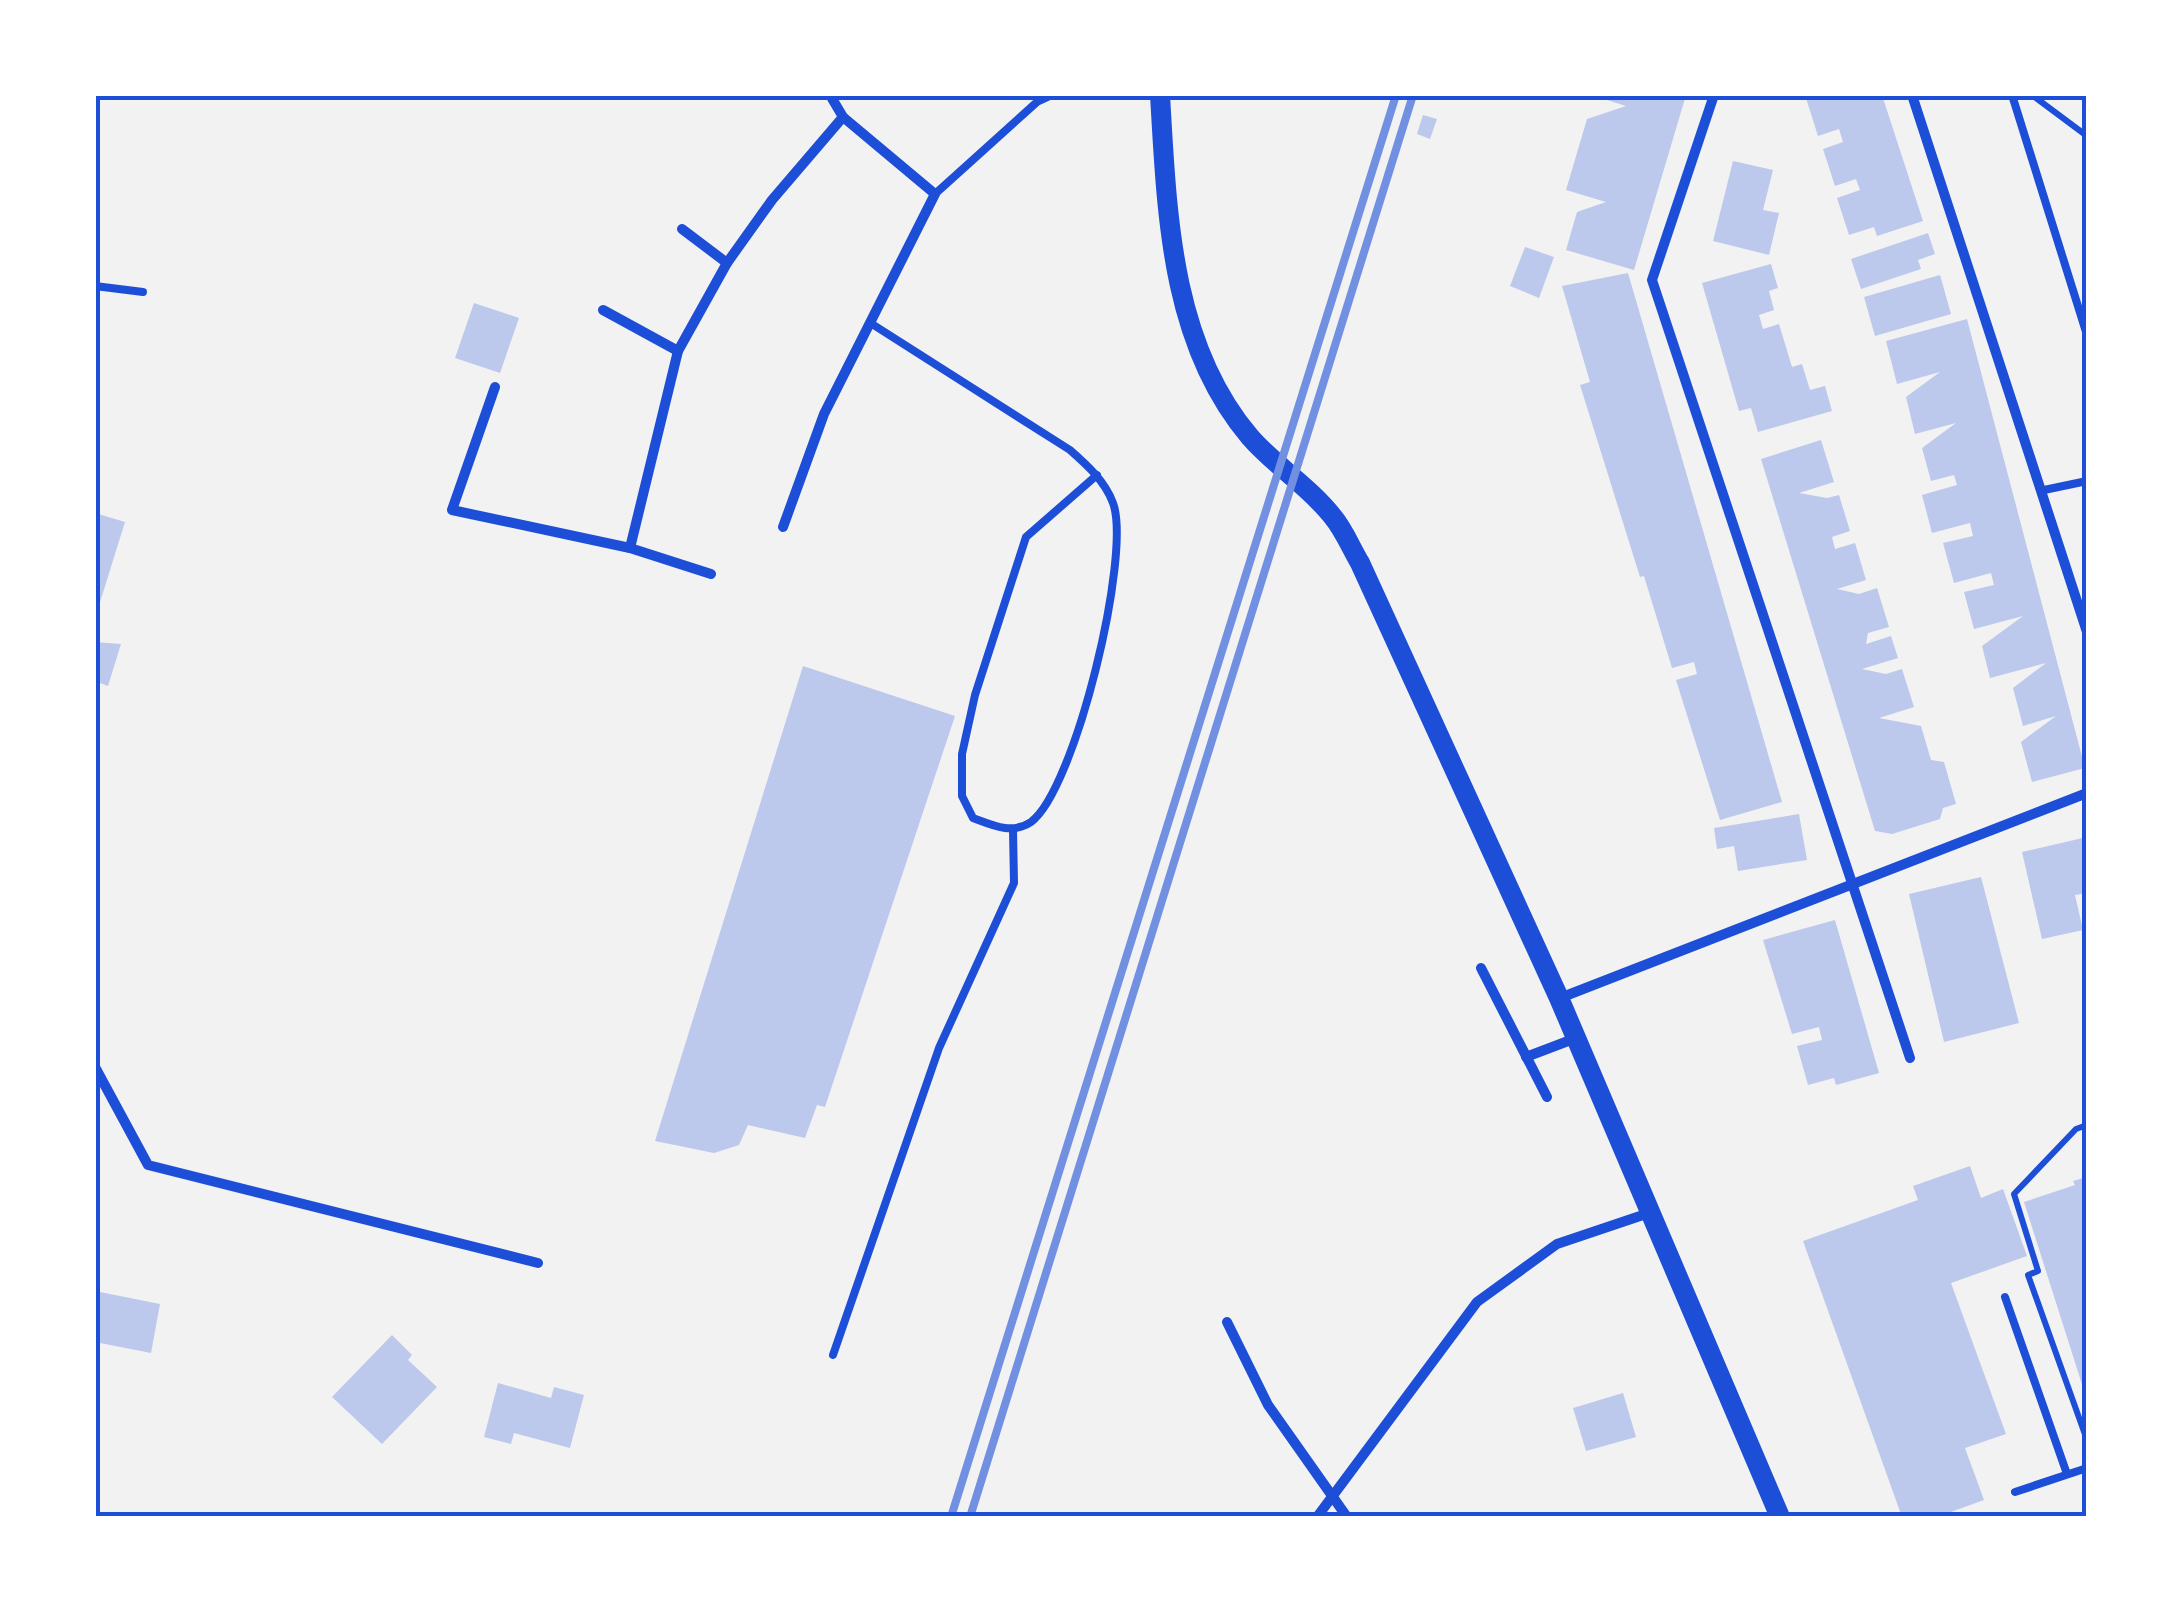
<svg xmlns="http://www.w3.org/2000/svg" width="2182" height="1612" viewBox="0 0 2182 1612" font-family="'Libre Baskerville',serif">
<style>
.building{fill:#bdc9ec}
.lines{fill:none;stroke-linecap:round;stroke-linejoin:round}
.path{stroke:#1d4ed8;stroke-width:6}
.service{stroke:#1d4ed8;stroke-width:8}
.minor{stroke:#1d4ed8;stroke-width:10}
.secondary{stroke:#1d4ed8;stroke-width:20}
.rail{stroke:#7290e2;stroke-width:8}
.neatline{fill:none;stroke:#1d4ed8;stroke-width:4}
</style>
<rect width="100%" height="100%" fill="#f2f2f2"/>
<g class="building">
<polygon points="1591,95 1686,95 1634,270 1566,250 1577,212 1606,202 1566,190 1587,119 1626,106"/>
<polygon points="1805,95 1882,95 1923,221 1877,236 1874,227 1849,235 1837,198 1860,190 1856,179 1835,186 1823,149 1843,142 1839,129 1818,136"/>
<polygon points="1423,115 1437,119 1430,139 1417,134"/>
<polygon points="1733,161 1773,170 1763,210 1779,213 1769,255 1713,241"/>
<polygon points="1928,233 1935,254 1918,260 1921,269 1861,289 1851,259"/>
<polygon points="1525,247 1554,257 1539,298 1510,286"/>
<polygon points="1771,264 1778,288 1769,291 1774,310 1759,315 1763,329 1779,324 1792,367 1802,364 1810,390 1825,386 1832,411 1758,432 1751,408 1739,411 1702,283"/>
<polygon points="1628,273 1782,802 1720,820 1676,680 1697,674 1694,662 1672,668 1644,576 1640,577 1580,385 1590,382 1562,286"/>
<polygon points="1940,275 1951,314 1875,336 1864,297"/>
<polygon points="474,303 519,318 500,373 455,358"/>
<polygon points="1967,319 2085,768 2032,782 2021,742 2056,716 2023,726 2013,688 2046,663 1990,678 1982,646 2023,616 1974,629 1964,592 1994,585 1991,573 1954,583 1943,543 1973,536 1970,523 1932,533 1922,495 1957,485 1954,475 1931,481 1922,448 1956,423 1915,434 1906,397 1940,372 1897,384 1886,341"/>
<polygon points="1821,440 1834,482 1799,493 1827,498 1839,495 1850,531 1832,537 1835,549 1855,543 1866,580 1837,589 1859,594 1877,588 1889,627 1868,633 1866,644 1891,636 1898,658 1862,669 1886,674 1902,669 1914,707 1879,718 1921,726 1931,760 1944,762 1956,804 1943,808 1940,819 1892,834 1875,831 1761,459"/>
<polygon points="95,513 125,522 96,615 95,615"/>
<polygon points="95,642 121,644 108,686 95,681"/>
<polygon points="803,666 955,716 825,1107 817,1105 805,1138 748,1125 739,1145 714,1153 655,1141"/>
<polygon points="1799,814 1807,860 1738,871 1734,846 1717,849 1714,828"/>
<polygon points="2087,837 2087,893 2075,895 2083,930 2042,939 2022,852"/>
<polygon points="1981,877 2019,1023 1944,1042 1909,894"/>
<polygon points="1835,920 1879,1073 1836,1085 1834,1078 1808,1085 1797,1046 1822,1040 1819,1027 1792,1034 1763,940"/>
<polygon points="1970,1166 1981,1198 2003,1189 2027,1256 1951,1283 2006,1434 1965,1448 1984,1500 1937,1517 1902,1517 1803,1241 1918,1200 1913,1186"/>
<polygon points="2087,1177 2087,1396 2086,1397 2024,1202 2075,1185 2073,1181"/>
<polygon points="95,1291 160,1304 151,1353 95,1342"/>
<polygon points="392,1335 412,1355 408,1360 437,1387 382,1444 332,1397"/>
<polygon points="498,1383 551,1398 554,1387 584,1395 570,1448 514,1433 511,1444 484,1437"/>
<polygon points="1623,1393 1636,1437 1586,1451 1573,1408"/>
</g>
<g class="lines">
<g class="path">
<polyline points="2036,98 2087,136"/>
<polyline points="2087,1125 2076,1129 2014,1194 2038,1271 2028,1275 2087,1440"/>
</g>
<g class="service">
<polyline points="2012,95 2087,335"/>
<polyline points="935,194 1037,102 1052,95"/>
<polyline points="95,286 143,292"/>
<path d="M872,324L1070,450C1087,465 1105,481 1113,503C1132,554 1075,790 1031,822C1012,835 992,825 973,818L962,796V754L975,695L1026,537L1097,475"/>
<polyline points="2044,490 2087,481"/>
<polyline points="2005,1297 2067,1474"/>
<polyline points="833,1355 939,1048 1014,883 1013,830"/>
<polyline points="2015,1492 2087,1468"/>
</g>
<g class="minor">
<polyline points="1714,95 1652,280 1910,1058"/>
<polyline points="1912,95 2087,632"/>
<polyline points="682,229 727,263"/>
<polyline points="603,310 678,351"/>
<polyline points="495,387 452,510 630,548 711,574"/>
<polyline points="783,527 824,414 935,194 843,117 830,95"/>
<polyline points="630,548 678,351 727,263 772,200 843,117"/>
<polyline points="1481,968 1547,1097"/>
<polyline points="1560,998 2087,793"/>
<polyline points="1526,1057 1576,1038"/>
<polyline points="95,1067 148,1165 538,1263"/>
<polyline points="1227,1322 1268,1405 1347,1517"/>
<polyline points="1317,1517 1477,1302 1557,1244 1649,1213"/>
</g>
<path class="secondary" d="M1160,95C1167,212 1170,343 1250,437C1275,466 1310,487 1333,517C1344,530 1351,548 1360,563L1559,998L1780,1517"/>
<g class="rail">
<polyline points="951,1517 1396,95"/>
<polyline points="970,1517 1413,95"/>
</g>
</g>
<rect width="2182" height="1612" fill="none" stroke="#ffffff" stroke-width="195"/>
<rect x="98" y="98" width="1986" height="1416" class="neatline"/>
</svg>
